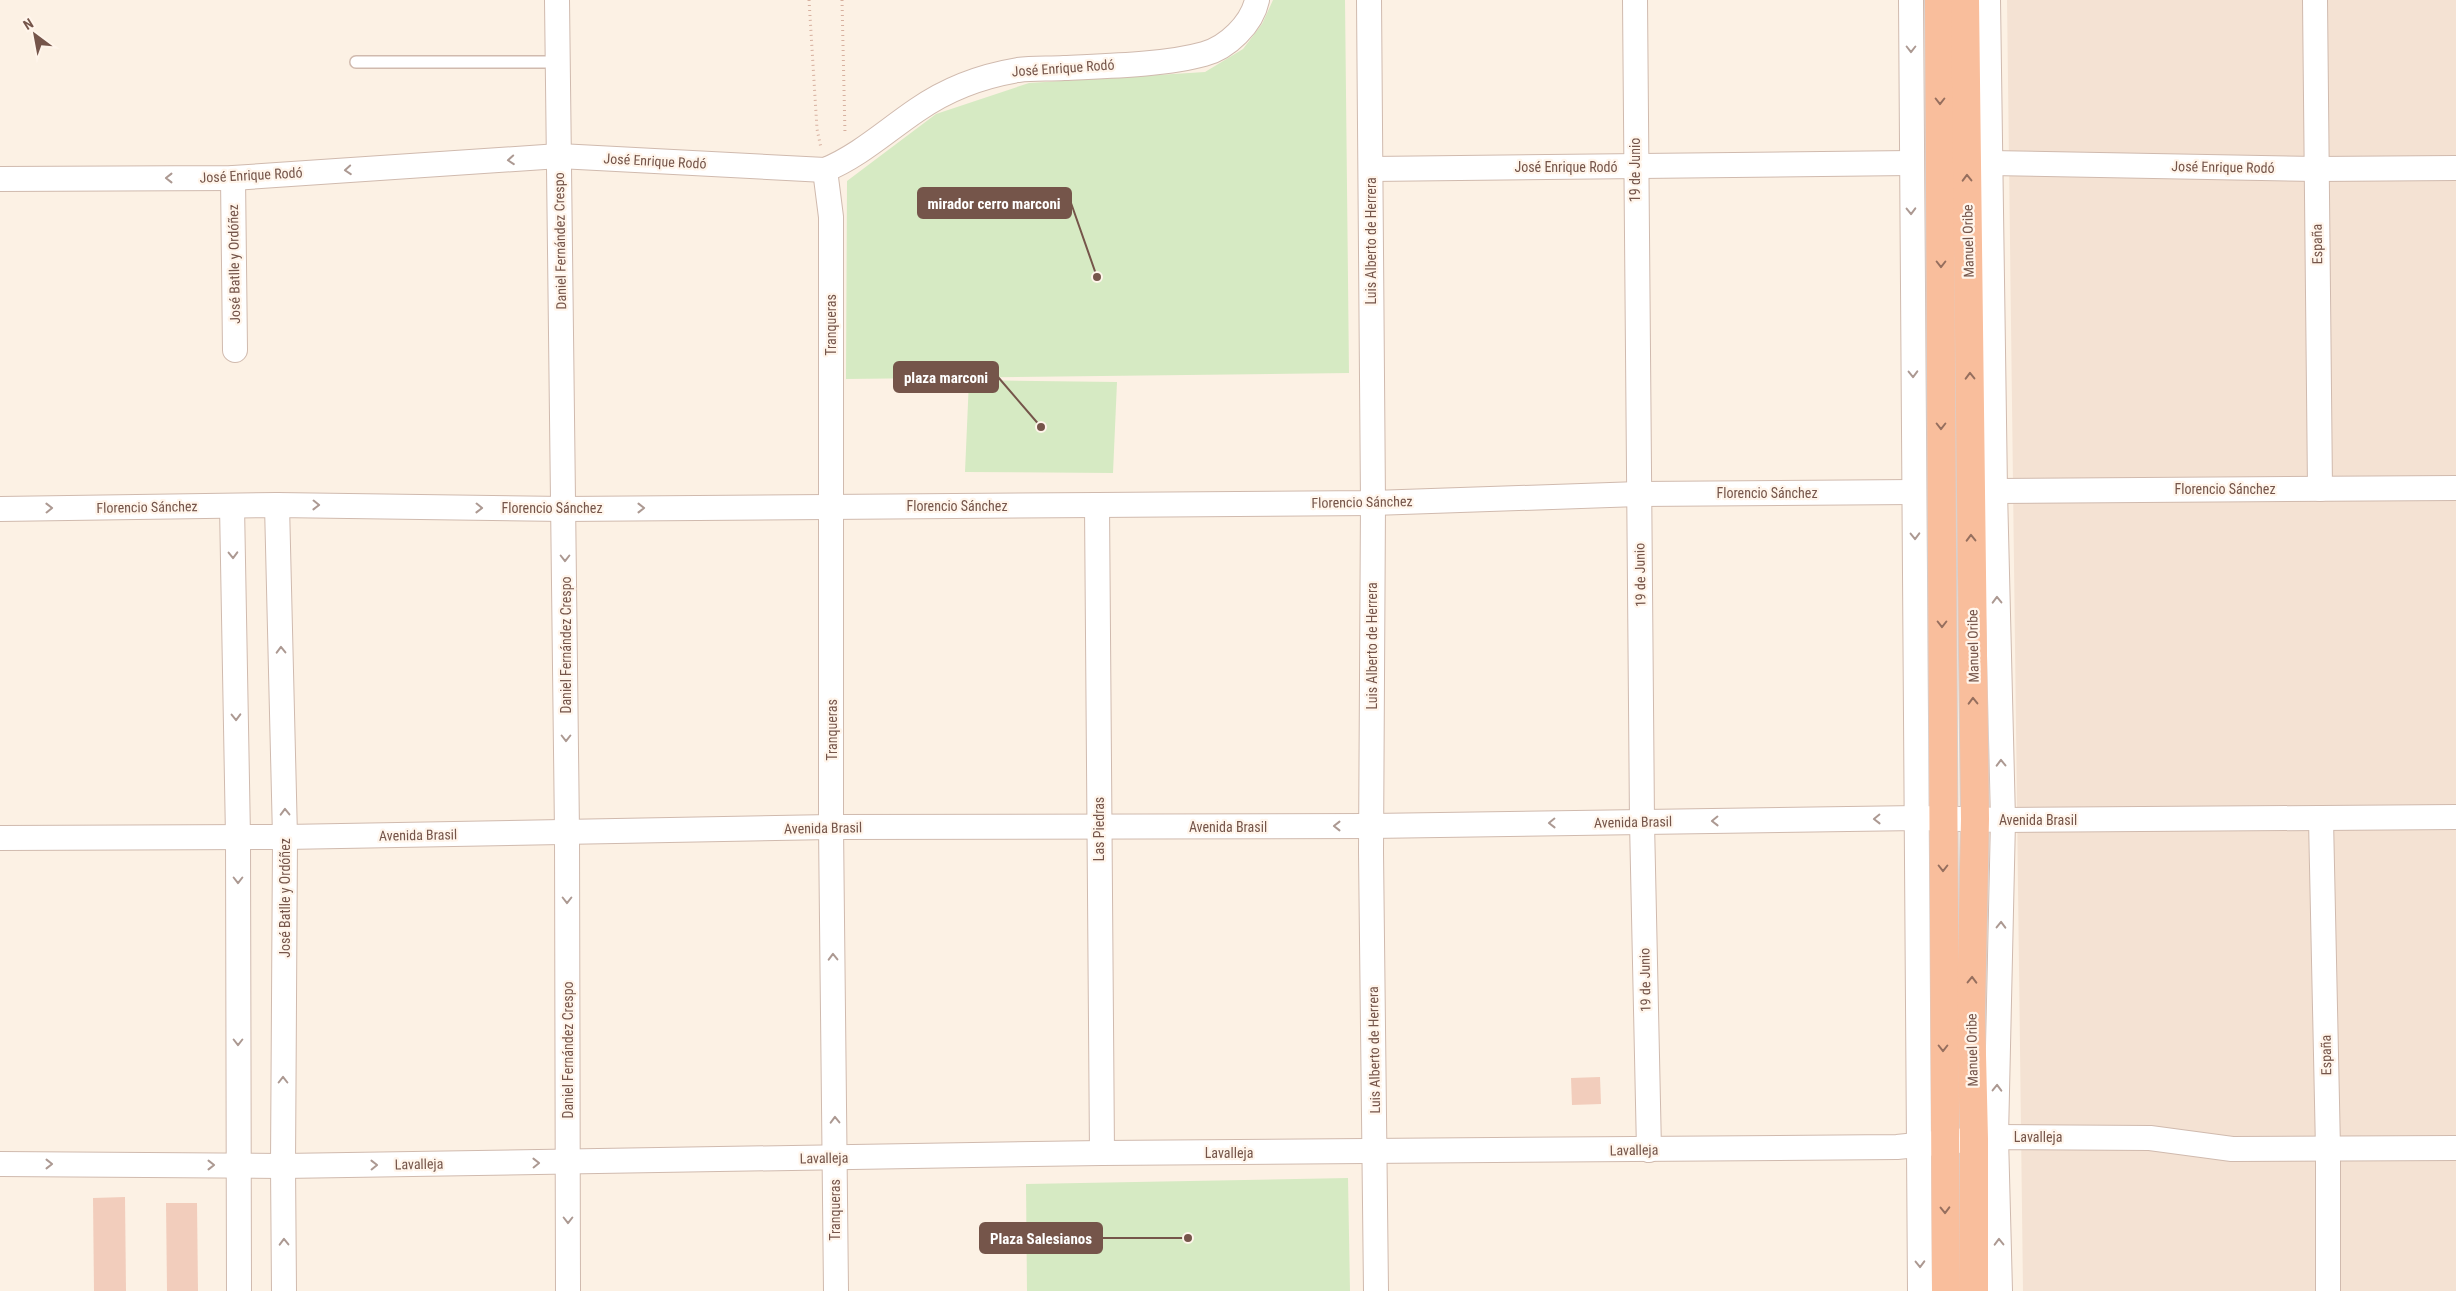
<svg xmlns="http://www.w3.org/2000/svg" width="2456" height="1291" viewBox="0 0 2456 1291" font-family="'Roboto Condensed',sans-serif">
<style>
.residential{fill:#f4e2d3}
.green{fill:#d6eac3}
.building{fill:#f2cdbc}
.lines{fill:none;stroke-linecap:round;stroke-linejoin:round}
.service-casing{stroke:#d0baae;stroke-width:14}
.minor-casing{stroke:#d0baae;stroke-width:26}
.trunk-casing{stroke:#d8cfcc;stroke-width:30}
.path{stroke:#d7b09f;stroke-width:3;stroke-dasharray:1 4;stroke-linecap:butt}
.service{stroke:#fff;stroke-width:11}
.minor{stroke:#fff;stroke-width:24}
.trunk{stroke:#f9be9c;stroke-width:28}
.oneway{stroke:#ac9992}
.oneway2{stroke:#966f5e}
.labels{text-anchor:middle;stroke-width:4.5;stroke-linejoin:round;paint-order:stroke}
.street-label{font-size:14px;fill:#75554a;stroke:#fff5eb}
.leader{fill:none;stroke:#75554a;stroke-width:2}
.callout-dot{fill:#75554a;stroke:#fff5eb;stroke-width:2}
.callout{fill:#75554a;stroke:#75554a;stroke-width:2}
.callout-label{font-size:15px;text-anchor:middle;font-weight:bold;fill:#fff}
</style>
<rect width="100%" height="100%" fill="#fcf1e4"/>
<polygon class="residential" points="2007,0 2456,0 2456,1291 2023,1291"/>
<g class="green">
<polygon points="1273,0 1345,0 1349,373 846,379 847,181 936,114 1029,83 1205,72 1243,49 1262,24"/>
<polygon points="969,380 1117,382 1113,473 965,472"/>
<polygon points="1348,1178 1350,1291 1027,1291 1026,1184"/>
</g>
<g class="building">
<polygon points="1600,1077 1601,1104 1572,1105 1571,1078"/>
<polygon points="125,1197 126,1291 94,1291 93,1198"/>
<polygon points="166,1203 197,1203 198,1291 167,1291"/>
</g>
<g class="lines">
<defs>
<polyline id="service" points="356,62 557,62"/>
<g id="minor">
<polyline points="557,0 567,833 568,1291"/>
<polyline points="1369,0 1373,503 1371,852 1376,1291"/>
<polyline points="1635,0 1642,822 1649,1150"/>
<polyline points="1911,0 1920,1291"/>
<polyline points="1988,0 1995,491 2003,820 1996,1137 2000,1291"/>
<polyline points="2315,0 2320,489"/>
<polyline points="1990,163 2316,169 2456,168"/>
<polyline points="1371,169 1911,163"/>
<polyline points="825,170 831,217 831,827 836,1291"/>
<polyline points="233,178 235,350"/>
<path d="M0,179L233,178L559,156L825,170C859,156 886,131 917,110C947,89 982,76 1018,70C1033,68 1049,69 1064,68C1105,66 1165,65 1204,54C1227,48 1252,24 1257,0"/>
<polyline points="1995,491 2456,488"/>
<polyline points="277,505 285,837 283,1166 284,1291"/>
<polyline points="1097,505 1102,1153"/>
<polyline points="232,506 238,837 239,1291"/>
<polyline points="0,509 277,505 564,509 1097,505 1373,503 1639,494 1914,492"/>
<polyline points="2321,819 2328,1149 2328,1291"/>
<polyline points="0,838 285,837 831,827 1371,826 1918,818 2003,820 2456,817"/>
<polyline points="0,1164 283,1166 1102,1153 1897,1147 1996,1137 2150,1138 2232,1149 2456,1148"/>
</g>
<g id="trunk">
<polyline points="1939,0 1946,1291"/>
<polyline points="1965,0 1975,819 1971,1013 1974,1139 1974,1291"/>
</g>
</defs>
<use href="#service" class="service-casing"/>
<use href="#minor" class="minor-casing"/>
<use href="#trunk" class="trunk-casing"/>
<g class="path">
<polyline points="809,0 817,129 821,148"/>
<polyline points="842,0 845,134"/>
</g>
<use href="#service" class="service"/>
<use href="#minor" class="minor"/>
<use href="#trunk" class="trunk"/>
</g>
<defs><path id="oneway-chevron" d="M-2-3.5L2.5 0L-2 3.5" fill="none" stroke-width="1.6" stroke-linecap="round" stroke-linejoin="round" transform="scale(1.25)"/></defs>
<g class="oneway">
<use href="#oneway-chevron" transform="translate(1911 49) rotate(90)"/>
<use href="#oneway-chevron" transform="translate(511 160) rotate(176)"/>
<use href="#oneway-chevron" transform="translate(348 170) rotate(176)"/>
<use href="#oneway-chevron" transform="translate(169 178) rotate(180)"/>
<use href="#oneway-chevron" transform="translate(1911 211) rotate(89)"/>
<use href="#oneway-chevron" transform="translate(1913 374) rotate(89)"/>
<use href="#oneway-chevron" transform="translate(316 505) rotate(1)"/>
<use href="#oneway-chevron" transform="translate(49 508) rotate(-1)"/>
<use href="#oneway-chevron" transform="translate(479 508) rotate(1)"/>
<use href="#oneway-chevron" transform="translate(641 508)"/>
<use href="#oneway-chevron" transform="translate(1915 536) rotate(89)"/>
<use href="#oneway-chevron" transform="translate(233 555) rotate(89)"/>
<use href="#oneway-chevron" transform="translate(565 558) rotate(90)"/>
<use href="#oneway-chevron" transform="translate(1997 600) rotate(-91)"/>
<use href="#oneway-chevron" transform="translate(281 650) rotate(-91)"/>
<use href="#oneway-chevron" transform="translate(236 717) rotate(89)"/>
<use href="#oneway-chevron" transform="translate(566 738) rotate(90)"/>
<use href="#oneway-chevron" transform="translate(2001 763) rotate(-91)"/>
<use href="#oneway-chevron" transform="translate(285 812) rotate(-91)"/>
<use href="#oneway-chevron" transform="translate(1877 819) rotate(179)"/>
<use href="#oneway-chevron" transform="translate(1715 821) rotate(179)"/>
<use href="#oneway-chevron" transform="translate(1552 823) rotate(179)"/>
<use href="#oneway-chevron" transform="translate(1337 826) rotate(180)"/>
<use href="#oneway-chevron" transform="translate(238 880) rotate(90)"/>
<use href="#oneway-chevron" transform="translate(567 900) rotate(90)"/>
<use href="#oneway-chevron" transform="translate(2001 925) rotate(-89)"/>
<use href="#oneway-chevron" transform="translate(833 957) rotate(-91)"/>
<use href="#oneway-chevron" transform="translate(238 1042) rotate(90)"/>
<use href="#oneway-chevron" transform="translate(283 1080) rotate(-90)"/>
<use href="#oneway-chevron" transform="translate(1997 1088) rotate(-89)"/>
<use href="#oneway-chevron" transform="translate(835 1120) rotate(-91)"/>
<use href="#oneway-chevron" transform="translate(536 1163) rotate(-1)"/>
<use href="#oneway-chevron" transform="translate(49 1164)"/>
<use href="#oneway-chevron" transform="translate(211 1165)"/>
<use href="#oneway-chevron" transform="translate(374 1165) rotate(-1)"/>
<use href="#oneway-chevron" transform="translate(568 1220) rotate(90)"/>
<use href="#oneway-chevron" transform="translate(284 1242) rotate(-91)"/>
<use href="#oneway-chevron" transform="translate(1999 1242) rotate(-91)"/>
<use href="#oneway-chevron" transform="translate(1920 1264) rotate(89)"/>
</g>
<g class="oneway2">
<use href="#oneway-chevron" transform="translate(1940 101) rotate(90)"/>
<use href="#oneway-chevron" transform="translate(1967 178) rotate(-91)"/>
<use href="#oneway-chevron" transform="translate(1941 264) rotate(90)"/>
<use href="#oneway-chevron" transform="translate(1970 376) rotate(-91)"/>
<use href="#oneway-chevron" transform="translate(1941 426) rotate(90)"/>
<use href="#oneway-chevron" transform="translate(1971 538) rotate(-91)"/>
<use href="#oneway-chevron" transform="translate(1942 624) rotate(90)"/>
<use href="#oneway-chevron" transform="translate(1973 701) rotate(-91)"/>
<use href="#oneway-chevron" transform="translate(1943 868) rotate(90)"/>
<use href="#oneway-chevron" transform="translate(1972 980) rotate(-89)"/>
<use href="#oneway-chevron" transform="translate(1943 1048) rotate(90)"/>
<use href="#oneway-chevron" transform="translate(1945 1210) rotate(89)"/>
</g>
<g class="labels">
<g class="street-label">
<text transform="translate(1063 68) rotate(-4)" y="5">José Enrique Rodó</text>
<text transform="translate(655 161) rotate(3)" y="5">José Enrique Rodó</text>
<text x="1566" y="172">José Enrique Rodó</text>
<text transform="translate(2223 167) rotate(1)" y="5">José Enrique Rodó</text>
<text transform="translate(1635 170) rotate(-90)" y="5">19 de Junio</text>
<text transform="translate(251 175) rotate(-3)" y="5">José Enrique Rodó</text>
<text transform="translate(560 241) rotate(-91)" y="5">Daniel Fernández Crespo</text>
<text transform="translate(1371 241) rotate(-90)" y="5">Luis Alberto de Herrera</text>
<text transform="translate(1968 241) rotate(-91)" y="5">Manuel Oribe</text>
<text transform="translate(2317 244) rotate(-91)" y="5">España</text>
<text transform="translate(234 264) rotate(-91)" y="5">José Batlle y Ordóñez</text>
<text transform="translate(831 325) rotate(-90)" y="5">Tranqueras</text>
<text x="2225" y="494">Florencio Sánchez</text>
<text x="1767" y="498">Florencio Sánchez</text>
<text transform="translate(1362 502) rotate(-1)" y="5">Florencio Sánchez</text>
<text x="957" y="511">Florencio Sánchez</text>
<text transform="translate(147 507) rotate(-1)" y="5">Florencio Sánchez</text>
<text x="552" y="513">Florencio Sánchez</text>
<text transform="translate(1640 575) rotate(-91)" y="5">19 de Junio</text>
<text transform="translate(566 645) rotate(-90)" y="5">Daniel Fernández Crespo</text>
<text transform="translate(1372 646) rotate(-90)" y="5">Luis Alberto de Herrera</text>
<text transform="translate(1973 646) rotate(-91)" y="5">Manuel Oribe</text>
<text transform="translate(832 730) rotate(-90)" y="5">Tranqueras</text>
<text x="2038" y="825">Avenida Brasil</text>
<text transform="translate(1633 822) rotate(-1)" y="5">Avenida Brasil</text>
<text x="1228" y="832">Avenida Brasil</text>
<text transform="translate(823 828) rotate(-1)" y="5">Avenida Brasil</text>
<text transform="translate(1099 829) rotate(-90)" y="5">Las Piedras</text>
<text transform="translate(418 835) rotate(-1)" y="5">Avenida Brasil</text>
<text transform="translate(285 898) rotate(-90)" y="5">José Batlle y Ordóñez</text>
<text transform="translate(1645 980) rotate(-91)" y="5">19 de Junio</text>
<text transform="translate(568 1050) rotate(-90)" y="5">Daniel Fernández Crespo</text>
<text transform="translate(1374 1050) rotate(-91)" y="5">Luis Alberto de Herrera</text>
<text transform="translate(1972 1050) rotate(-91)" y="5">Manuel Oribe</text>
<text transform="translate(2326 1055) rotate(-91)" y="5">España</text>
<text x="2038" y="1142">Lavalleja</text>
<text transform="translate(1634 1150) rotate(-1)" y="5">Lavalleja</text>
<text x="1229" y="1158">Lavalleja</text>
<text transform="translate(824 1158) rotate(-1)" y="5">Lavalleja</text>
<text transform="translate(419 1164) rotate(-1)" y="5">Lavalleja</text>
<text transform="translate(835 1210) rotate(-90)" y="5">Tranqueras</text>
</g>
</g>
<path class="leader" d="M1097 277L1071 203M1041 427L998 377M1188 1238L1102 1238"/>
<g class="callout-dot">
<circle cx="1097" cy="277" r="5"/>
<circle cx="1041" cy="427" r="5"/>
<circle cx="1188" cy="1238" r="5"/>
</g>
<g class="callout">
<rect x="918" y="188" width="153" height="30" rx="5"/>
<rect x="894" y="362" width="104" height="30" rx="5"/>
<rect x="980" y="1223" width="122" height="30" rx="5"/>
</g>
<g class="callout-label">
<text x="994" y="209">mirador cerro marconi</text>
<text x="946" y="383">plaza marconi</text>
<text x="1041" y="1244">Plaza Salesianos</text>
</g>
<g transform="translate(35 35) rotate(328)" stroke="#fff5eb" stroke-width="4" paint-order="stroke">
<path d="M0-4L9 19L0 12L-9 19Z" fill="#75554a"/>
<text y="-8" font-size="14" font-weight="bold" text-anchor="middle" fill="#75554a">N</text>
</g>
</svg>
